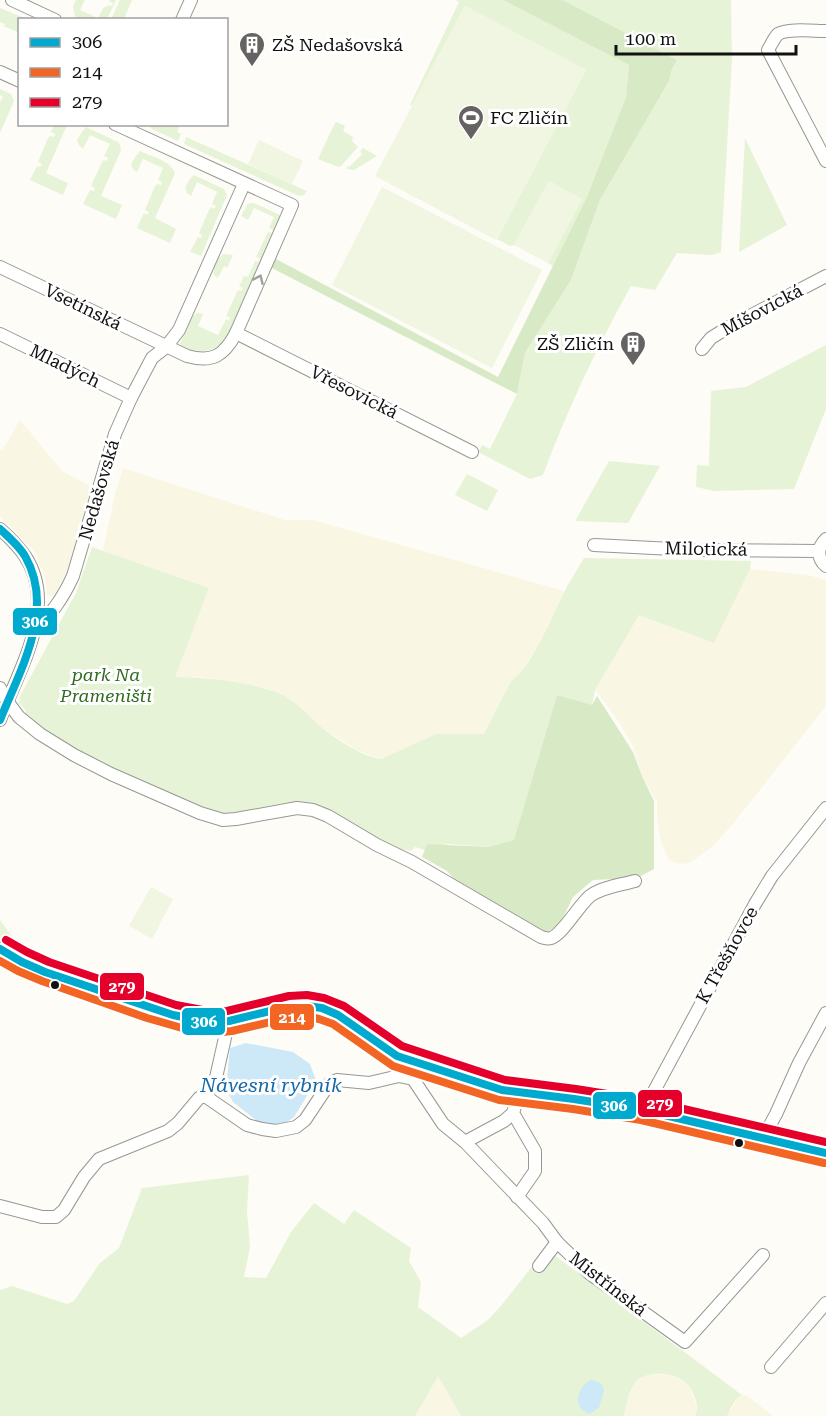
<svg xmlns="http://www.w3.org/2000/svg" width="826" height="1416" viewBox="0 0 826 1416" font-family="'Roboto Serif',serif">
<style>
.farmland{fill:#f9f7e4}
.green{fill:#e7f3d7}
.forest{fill:#d8eac5}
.pitch{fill:#f0f6e1}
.water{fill:#cde8f7}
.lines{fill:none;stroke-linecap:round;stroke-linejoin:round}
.minor-casing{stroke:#979795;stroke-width:14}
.minor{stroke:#fffffe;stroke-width:12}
.bus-1-casing{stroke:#fff;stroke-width:12}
.bus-2-casing{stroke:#fff;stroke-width:12}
.bus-3-casing{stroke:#fff;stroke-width:12}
.bus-1{stroke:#00a9ce;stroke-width:8}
.bus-2{stroke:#f26522;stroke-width:8}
.bus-3{stroke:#e4002b;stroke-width:8}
.oneway{stroke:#a0a09f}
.bus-dot{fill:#111;stroke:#fff;stroke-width:2}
.labels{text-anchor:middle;stroke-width:6;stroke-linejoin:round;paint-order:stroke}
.poi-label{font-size:18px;fill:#111;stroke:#fff;text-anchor:start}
.street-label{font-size:18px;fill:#111;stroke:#fff}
.park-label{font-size:18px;font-style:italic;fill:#2f6b1f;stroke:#fff}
.water-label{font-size:20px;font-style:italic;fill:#1768a6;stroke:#fff}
.line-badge{stroke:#fff;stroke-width:2}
.badge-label{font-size:16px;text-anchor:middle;font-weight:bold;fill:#fff}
</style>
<rect width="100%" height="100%" fill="#fdfcf7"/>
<g class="farmland">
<polygon points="20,420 62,471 94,488 67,572 56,592 51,597 47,594 45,577 34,551 0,516 0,450 2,451"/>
<polygon points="123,468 285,520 313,520 564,591 536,650 516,678 511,681 484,734 436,734 381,759 377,758 355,749 322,728 288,698 265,688 201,677 174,677 209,588 103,551 115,494"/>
<polygon points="750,569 808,575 826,580 826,706 733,824 713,846 691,862 683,864 676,863 669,860 661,842 657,819 657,802 642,776 632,744 615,716 595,690 639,615 714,643"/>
<polygon points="655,1374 667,1375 675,1377 689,1385 697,1407 695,1416 624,1416 627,1401 633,1387 638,1380 644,1376"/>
<polygon points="438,1375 461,1416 415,1416 422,1403"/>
<polygon points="744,1395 748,1396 773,1416 727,1416 739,1396"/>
</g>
<g class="green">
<polygon points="76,0 85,0 80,10 98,18 104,7 107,7 108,5 112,6 113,3 109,1 109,0 116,0 107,19 81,19 75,17 73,6"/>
<polygon points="120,0 132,0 124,19 111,19"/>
<polygon points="456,0 503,0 629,64 626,97 586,199 553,266 548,263 582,199 549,181 514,245 510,246 497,239 586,70 465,6 412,106 410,105 459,2"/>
<path d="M563,0H731L732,59L721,252L712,255L677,253L655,290L631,286C597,347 567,410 543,475L530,479L478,452L482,445L490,449L517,394L525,353L571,280L600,200L669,81L672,69L677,60Z"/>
<polygon points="0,8 27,19 20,20 19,33 4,26 5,24 0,22"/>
<polygon points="0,89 11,94 14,101 0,133 0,102 3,97 0,95"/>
<polygon points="337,122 345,126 343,131 353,137 352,141 358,147 341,166 338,167 318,159 335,123"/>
<polygon points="54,125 67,125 46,173 68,183 63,195 30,180 37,166 40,167 42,164 38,162 48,138 50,136 54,137 55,134 51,132"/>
<polygon points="148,125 180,125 177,132 181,134 178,141 152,129"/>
<polygon points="86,127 118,142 120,145 121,150 101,196 122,205 116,219 83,204 90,190 94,191 95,188 91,186 102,162 104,160 107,161 108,158 104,156 110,144 90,135 83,149 79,145 77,140 82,132"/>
<polygon points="186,137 307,191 304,195 299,196 184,144"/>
<polygon points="745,138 787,225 739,252"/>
<polygon points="363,148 377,156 354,170 347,169 347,166 349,167 362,154 360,151"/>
<path d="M140,151C152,157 170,160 175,173L155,218L176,229L170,243L137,228L144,213L147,215L149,212L145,210L155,186L157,184L161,185L162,182L158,180L163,168L143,159L137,172L133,169L131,164L136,156Z"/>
<polygon points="194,175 224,189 227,195 201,256 190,252 198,237 201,238 202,235 199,233 209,210 211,207 214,209 216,206 212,204 217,192 197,182 191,196 187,193 185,188 189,180"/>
<path d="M250,203H254L282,216L228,336C215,354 200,353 180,347L179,346L193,316L197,313L203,314L198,326L218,335L226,319L229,321L230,318L226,316L237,292L239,290L242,291L243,288L239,286L244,276L248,277L255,261L259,262L260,259L256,257L267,234L268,232L272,233L273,230L269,228L274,217L254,208L248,220L241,216L247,205Z"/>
<path d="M224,254L233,255L227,268L224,266L218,278L214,275C212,268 218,257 224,254Z"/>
<polygon points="826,345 826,409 794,489 714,491 696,487 697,465 709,466 711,391 746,387"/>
<polygon points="609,461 660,466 628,523 575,521"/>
<polygon points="467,474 498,490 487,511 455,495"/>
<path d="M92,547L209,588L175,677C205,677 263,683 288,698C300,706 310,717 320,726C334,738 363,757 381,759L436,734H484L511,681C532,667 551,618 563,594C569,582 577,570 584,558L751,561L750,569L714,643L639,615L595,690L592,706L557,695L514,841L489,847L448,844L425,850L415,847L411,851C401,849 390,847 380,842C355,830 336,808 308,803C276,797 243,819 212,812L135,779L57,741L24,715L26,711L19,703L20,696L76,593Z"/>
<polygon points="0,920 19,946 18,953 12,950 0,937"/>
<path d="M249,1175L247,1211L250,1247L244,1277L266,1278L291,1232L314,1203L344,1224L354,1210L411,1248L409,1261L421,1282L418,1307L461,1338L488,1320L500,1307L546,1249L742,1395C735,1398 730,1409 727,1416H695C696,1413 697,1410 697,1407C697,1401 692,1389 688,1385C678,1373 648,1369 637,1381C629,1390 626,1404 624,1416H461L438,1376L415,1416H0V1290L12,1286L67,1304L74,1301L100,1263L119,1248L142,1188Z"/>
</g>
<g class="forest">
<polygon points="503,0 563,0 677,60 672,69 669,81 600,200 571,280 525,353 517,394 266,265 271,254 276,259 498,377 586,199 626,97 629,65"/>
<polygon points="557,695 592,705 597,696 633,752 642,776 654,801 654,869 637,878 593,880 573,897 559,926 544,933 456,881 447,871 422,857 427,844 489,847 514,840"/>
</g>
<g class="pitch">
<polygon points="465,6 586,70 496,240 375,176"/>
<polygon points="259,140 303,161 292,184 248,164"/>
<polygon points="549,181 582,199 548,263 514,245"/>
<polygon points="382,187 542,270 492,368 332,285"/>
<polygon points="151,887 173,899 152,939 129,926"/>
</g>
<g class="water">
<polygon points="246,1043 293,1052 310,1064 316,1081 294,1117 281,1126 261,1124 233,1102 226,1090 230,1048"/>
<path d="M591,1380C610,1383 603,1393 599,1408L589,1414C572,1407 577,1387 591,1380Z"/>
</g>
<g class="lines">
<defs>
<g id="minor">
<polyline points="12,0 55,20"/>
<polyline points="182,20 191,0"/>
<path d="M826,31C814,31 788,28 778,34C774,38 771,45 768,50L826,161"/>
<polyline points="0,72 20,81"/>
<path d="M0,267L187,356C212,363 224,356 236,333L292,205L115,124"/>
<polyline points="236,333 472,452"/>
<polyline points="0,334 131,398"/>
<polyline points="702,349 711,338 727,328 826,276"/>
<path d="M0,529C9,537 18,546 25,556C59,607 18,671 0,720"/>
<path d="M826,539C817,548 817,558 826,566"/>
<polyline points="594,545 693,550 819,551"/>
<path d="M33,633C51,614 62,600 73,576L115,434L131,398L152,358L166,347L179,330L244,184"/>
<path d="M0,688L7,701L19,717L40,734L74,755L111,774L200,813L223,820L236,819L297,808L313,810L328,816L377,845L412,862L541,937C544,938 548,939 551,938C562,935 579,905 590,896C602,887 621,885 635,881"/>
<path d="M0,949C28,968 62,977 93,988C124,999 154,1011 185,1018C194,1020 204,1023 213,1023C257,1021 295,991 338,1015L397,1056L502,1090L519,1093L574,1099L643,1110L826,1153"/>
<polyline points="205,1096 247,1125 262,1129 276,1131 296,1127 305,1120 329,1084 337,1080 369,1083 399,1076 413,1079 443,1124 465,1142 543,1223 557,1242 589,1273 685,1342 763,1255"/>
<polyline points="643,1110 653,1093 755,904 772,876 826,808"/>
<polyline points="763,1138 776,1114 799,1063 826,1013"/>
<polyline points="465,1142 504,1121 513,1113"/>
<polyline points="517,1197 535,1171 535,1151 513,1113 519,1093"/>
<polyline points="0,1206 42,1217 56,1217 64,1210 84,1177 99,1159 168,1131 178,1123 199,1098 205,1096 215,1082 229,1020"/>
<polyline points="539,1266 557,1242"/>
<polyline points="771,1367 826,1303"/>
</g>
</defs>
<use href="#minor" class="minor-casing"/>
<use href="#minor" class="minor"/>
<defs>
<g id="bus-1">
<path d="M0,529C9,537 19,546 25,556C56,610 20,670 0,720"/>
<polyline points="0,949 22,962 45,972 173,1015 213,1023 229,1021 291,1006 307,1006 322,1008 338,1015 397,1056 502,1090 574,1099 643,1110 826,1153"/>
</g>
<polyline id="bus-2" points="0,961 18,971 42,981 147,1018 182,1028 213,1033 232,1031 292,1017 306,1016 319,1019 333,1024 393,1066 499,1100 573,1109 641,1120 824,1163"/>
<polyline id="bus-3" points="6,940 27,952 49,962 176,1005 213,1012 227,1011 289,996 307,995 324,998 344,1006 402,1046 505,1080 576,1089 645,1100 826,1142"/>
</defs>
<use href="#bus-1" class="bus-1-casing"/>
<use href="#bus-2" class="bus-2-casing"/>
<use href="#bus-3" class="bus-3-casing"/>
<use href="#bus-1" class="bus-1"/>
<use href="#bus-2" class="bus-2"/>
<use href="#bus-3" class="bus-3"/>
</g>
<defs><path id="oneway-chevron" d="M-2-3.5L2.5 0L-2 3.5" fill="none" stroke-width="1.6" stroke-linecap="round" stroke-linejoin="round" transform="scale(1.5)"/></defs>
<use class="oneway" href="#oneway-chevron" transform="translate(259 279) rotate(-66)"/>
<defs>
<symbol id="building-pin" viewBox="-11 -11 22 30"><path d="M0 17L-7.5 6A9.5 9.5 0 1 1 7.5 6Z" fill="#646362" stroke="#fff"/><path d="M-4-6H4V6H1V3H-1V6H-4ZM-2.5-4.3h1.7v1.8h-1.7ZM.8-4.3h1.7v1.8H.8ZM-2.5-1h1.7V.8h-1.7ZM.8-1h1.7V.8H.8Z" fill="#fff"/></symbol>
<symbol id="stadium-pin" viewBox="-11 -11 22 30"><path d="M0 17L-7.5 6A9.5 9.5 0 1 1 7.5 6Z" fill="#646362" stroke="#fff"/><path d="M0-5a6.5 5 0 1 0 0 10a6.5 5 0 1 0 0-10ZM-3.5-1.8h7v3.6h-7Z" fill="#fff"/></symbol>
</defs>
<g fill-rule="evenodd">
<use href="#building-pin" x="237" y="30" width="30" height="40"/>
<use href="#stadium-pin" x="456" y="103" width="30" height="40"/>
<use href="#building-pin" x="618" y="329" width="30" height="40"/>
</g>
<g class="bus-dot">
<circle cx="55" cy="985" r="5"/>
<circle cx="739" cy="1143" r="5"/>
</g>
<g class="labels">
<g class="poi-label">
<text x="272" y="51">ZŠ Nedašovská</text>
<text x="490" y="124">FC Zličín</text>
<text x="614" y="350" text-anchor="end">ZŠ Zličín</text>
</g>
<g class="street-label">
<text transform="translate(83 307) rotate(26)" y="6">Vsetínská</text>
<text transform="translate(762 310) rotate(-28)" y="6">Míšovická</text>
<text transform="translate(65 366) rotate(26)" y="6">Mladých</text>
<text transform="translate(354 392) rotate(27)" y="6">Vřesovická</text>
<text transform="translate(99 490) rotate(-74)" y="6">Nedašovská</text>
<text transform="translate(706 549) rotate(1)" y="6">Milotická</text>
<text transform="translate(727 955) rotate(-61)" y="6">K Třešňovce</text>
<text transform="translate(608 1284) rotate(38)" y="6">Mistřínská</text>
</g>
<g class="park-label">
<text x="106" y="681">park Na<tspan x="106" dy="21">Prameništi</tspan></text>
</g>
<g class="water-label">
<text x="271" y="1092">Návesní rybník</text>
</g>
</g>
<g class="line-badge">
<rect x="12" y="607" width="46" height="29" rx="6" fill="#00a9ce"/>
<rect x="99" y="972" width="46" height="29" rx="6" fill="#e4002b"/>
<rect x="269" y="1003" width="46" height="28" rx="6" fill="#f26522"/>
<rect x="181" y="1007" width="45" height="29" rx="6" fill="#00a9ce"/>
<rect x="637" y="1089" width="46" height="29" rx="6" fill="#e4002b"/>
<rect x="592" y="1091" width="45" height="29" rx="6" fill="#00a9ce"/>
</g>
<g class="badge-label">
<text x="35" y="627">306</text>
<text x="122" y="992">279</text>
<text x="292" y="1023">214</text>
<text x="204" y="1027">306</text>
<text x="660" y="1109">279</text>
<text x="614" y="1111">306</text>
</g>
<rect x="18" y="18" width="210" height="108" fill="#ffffff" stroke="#a0a0a0" stroke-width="1.5"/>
<rect x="30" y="38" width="30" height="9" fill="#00a9ce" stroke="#a0a0a0" stroke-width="1.5"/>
<text x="72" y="48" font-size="18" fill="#111111">306</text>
<rect x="30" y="68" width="30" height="9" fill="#f26522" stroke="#a0a0a0" stroke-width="1.5"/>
<text x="72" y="78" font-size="18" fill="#111111">214</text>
<rect x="30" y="98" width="30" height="9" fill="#e4002b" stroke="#a0a0a0" stroke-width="1.5"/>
<text x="72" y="108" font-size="18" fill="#111111">279</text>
<path d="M616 45v9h180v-9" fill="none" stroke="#111111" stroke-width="3"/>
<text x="625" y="45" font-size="18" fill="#111111" stroke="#ffffff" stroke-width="4.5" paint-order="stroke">100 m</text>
</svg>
